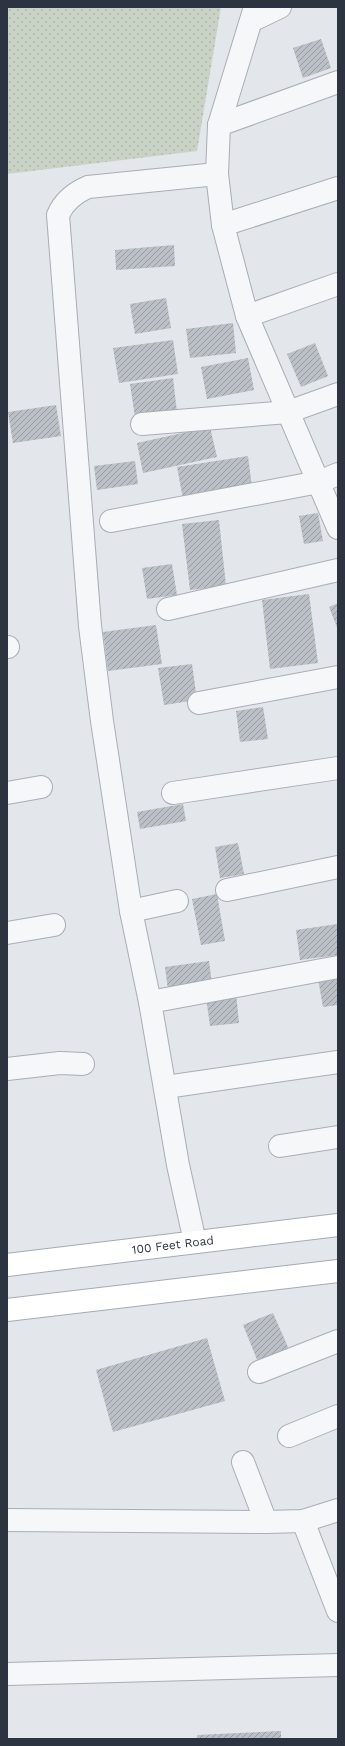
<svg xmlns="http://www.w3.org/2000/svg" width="345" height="1746" viewBox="0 0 345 1746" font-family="'Work Sans',sans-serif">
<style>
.grass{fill:url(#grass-dots)}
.building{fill:url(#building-hatch)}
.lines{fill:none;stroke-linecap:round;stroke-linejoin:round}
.minor-casing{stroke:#a9adb4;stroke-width:24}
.major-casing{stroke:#a4aab5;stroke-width:24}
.minor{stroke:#f6f7f9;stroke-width:22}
.major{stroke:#fff;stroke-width:22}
.labels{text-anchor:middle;stroke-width:3.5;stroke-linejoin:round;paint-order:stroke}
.street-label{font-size:12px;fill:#2d3441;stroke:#f3f5f8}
</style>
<defs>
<pattern id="grass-dots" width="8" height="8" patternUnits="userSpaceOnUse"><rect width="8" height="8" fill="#c9d3c5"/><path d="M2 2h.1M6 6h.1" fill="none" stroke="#adb6aa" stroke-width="1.8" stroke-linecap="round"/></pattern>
<pattern id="building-hatch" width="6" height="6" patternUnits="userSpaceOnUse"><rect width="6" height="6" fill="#bbbfc6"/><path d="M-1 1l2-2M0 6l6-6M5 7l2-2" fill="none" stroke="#989ca2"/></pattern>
</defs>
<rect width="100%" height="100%" fill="#e3e6ea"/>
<polygon class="grass" points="7,7 221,7 197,151 7,174"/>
<g class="building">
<polygon points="321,39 331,68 303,78 293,48"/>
<polygon points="174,245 175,266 116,270 115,250"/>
<polygon points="166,298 171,328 135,334 130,304"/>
<polygon points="233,323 236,353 190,358 186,329"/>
<polygon points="173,340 178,374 119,383 113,348"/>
<polygon points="315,343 328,376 301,387 287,354"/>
<polygon points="248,358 254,390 207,399 201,367"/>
<polygon points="173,378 177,412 135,417 130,384"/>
<polygon points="56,405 61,436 13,443 8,412"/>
<polygon points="210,427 217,457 143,473 137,443"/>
<polygon points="248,456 252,487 183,499 177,467"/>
<polygon points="135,461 138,484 97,490 94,466"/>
<polygon points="318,513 323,541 304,544 299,516"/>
<polygon points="219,520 226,586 190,590 182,524"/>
<polygon points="172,564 177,595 147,599 142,568"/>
<polygon points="309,594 318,663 270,669 262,600"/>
<polygon points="338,603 338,630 329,607"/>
<polygon points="156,625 162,664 108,671 103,632"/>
<polygon points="192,664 197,700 164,705 158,668"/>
<polygon points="263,707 268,739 240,742 236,711"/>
<polygon points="183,804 186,821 140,829 137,812"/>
<polygon points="238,843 244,874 220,878 215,847"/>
<polygon points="217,894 225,941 201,945 192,899"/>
<polygon points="338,924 338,955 300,960 296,930"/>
<polygon points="209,961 212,984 168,990 165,967"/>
<polygon points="338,977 338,1005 323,1007 318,979"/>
<polygon points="236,993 239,1023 210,1026 206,997"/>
<polygon points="273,1313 291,1354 260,1367 243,1325"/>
<polygon points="207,1338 225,1401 113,1432 96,1370"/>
<polygon points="281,1731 281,1739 197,1739 197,1735"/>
</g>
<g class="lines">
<defs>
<g id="minor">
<polyline points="255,7 219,125 217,174 223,225 247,316 338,528"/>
<polyline points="253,20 280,7"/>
<polyline points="219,125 338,82"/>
<polyline points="223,225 338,188"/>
<polyline points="247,316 338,284"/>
<polyline points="142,424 288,412 338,394"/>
<polyline points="111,521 319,482 338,474"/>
<polyline points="168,609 338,570"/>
<polyline points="7,647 8,647"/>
<polyline points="199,703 338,677"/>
<polyline points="7,793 41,787"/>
<polyline points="173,793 338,768"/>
<polyline points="227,890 338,867"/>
<polyline points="131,911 177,901"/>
<polyline points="7,933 54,925"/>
<polyline points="150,1002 338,967"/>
<polyline points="7,1069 60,1063 83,1064"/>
<polyline points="166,1087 338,1062"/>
<polyline points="280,1146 338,1137"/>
<path d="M195,1242L178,1165L150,1002L131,911L102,721L90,626L58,215C64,201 74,193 88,187L217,174"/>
<polyline points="259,1372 338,1341"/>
<polyline points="289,1436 338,1416"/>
<polyline points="243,1462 266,1522"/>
<polyline points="7,1520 266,1522 303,1521 338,1510"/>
<polyline points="303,1521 338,1611"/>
<polyline points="7,1674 338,1665"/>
</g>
<g id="major">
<path id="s1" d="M7,1265L338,1225"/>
<polyline points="7,1310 338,1271"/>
</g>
</defs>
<use href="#minor" class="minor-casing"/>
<use href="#major" class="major-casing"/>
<use href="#minor" class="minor"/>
<use href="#major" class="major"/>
</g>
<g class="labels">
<g class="street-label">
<text dy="4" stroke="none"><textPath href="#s1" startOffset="167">100 Feet Road</textPath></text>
</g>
</g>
<rect width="345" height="1746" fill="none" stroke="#2d3441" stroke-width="16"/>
</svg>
